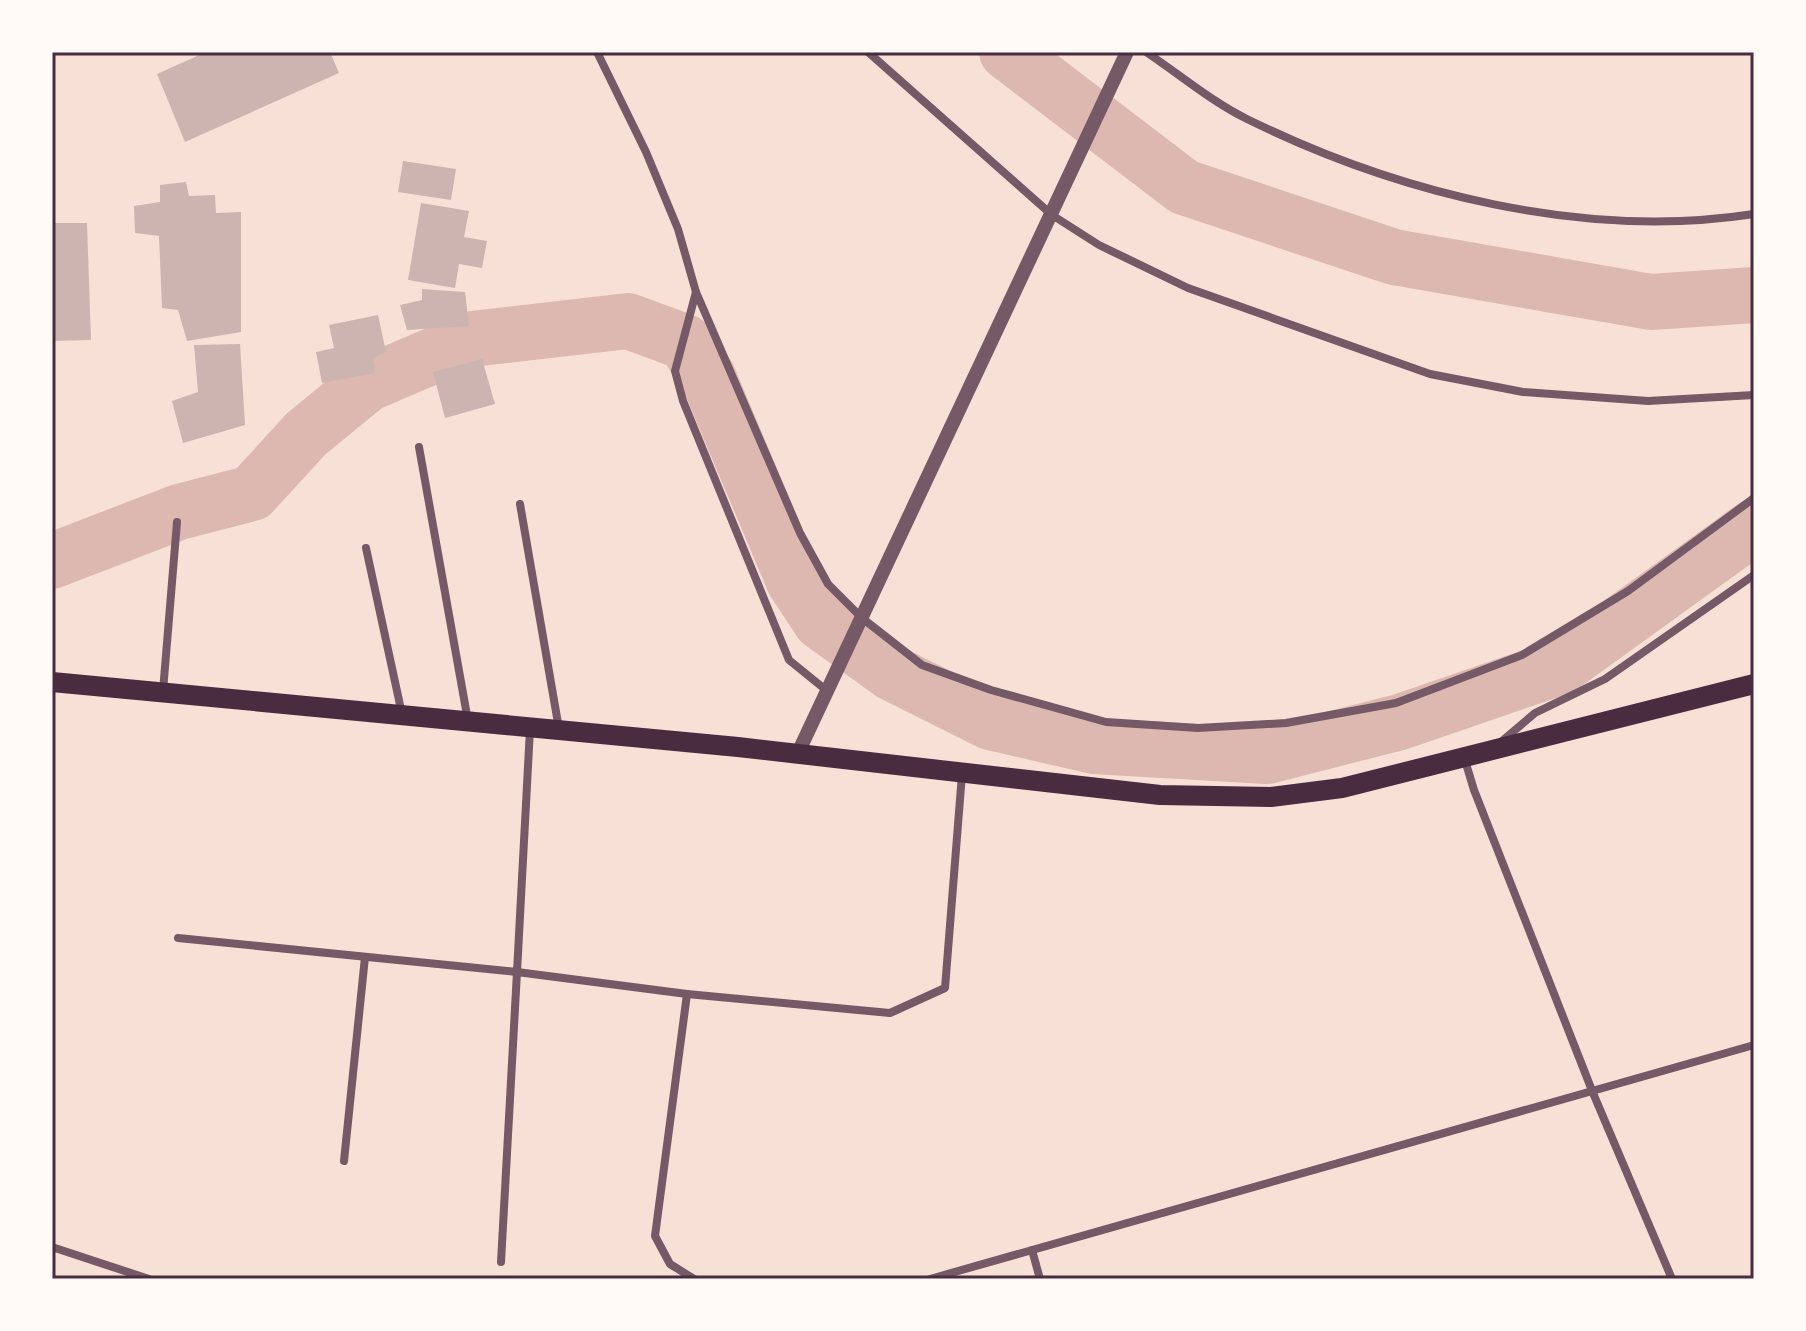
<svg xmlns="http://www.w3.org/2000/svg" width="1806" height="1331" viewBox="0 0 1806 1331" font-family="Helvetica,sans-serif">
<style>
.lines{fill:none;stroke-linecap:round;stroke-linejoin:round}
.river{stroke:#dcb8b0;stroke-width:56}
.building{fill:#ccb4b1}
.minor{stroke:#755966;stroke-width:8}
.tertiary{stroke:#755966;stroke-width:14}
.primary{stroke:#4a2c40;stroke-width:20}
.neatline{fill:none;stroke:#4a2c40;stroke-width:3}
</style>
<rect width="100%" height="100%" fill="#f7e1d7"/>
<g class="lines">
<g class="river">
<polyline points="1007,52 1184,187 1394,257 1651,302 1754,295"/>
<polyline points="52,561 179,512 252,493 306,434 367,384 472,339 628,321 685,342 708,377 794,581 821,622 892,673 990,722 1094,746 1267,756 1400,722 1560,667 1754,527"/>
</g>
</g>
<g class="building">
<polygon points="206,52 330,52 339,73 185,142 157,74"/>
<polygon points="403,161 456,169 451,200 398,192"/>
<polygon points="186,182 189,196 215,195 216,213 241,212 241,332 187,341 178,310 162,308 159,236 135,233 134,206 160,202 160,185"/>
<polygon points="421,203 469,211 464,237 487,241 482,268 459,264 455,288 408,280"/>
<polygon points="52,223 87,223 91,340 52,341"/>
<polygon points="422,289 465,292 469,326 407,330 400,305 422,300"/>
<polygon points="378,315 386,352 373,358 375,373 322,383 316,352 334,348 329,325"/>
<polygon points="240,344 245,425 183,443 172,401 198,392 194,345"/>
<polygon points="482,359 495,404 445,418 433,372"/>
</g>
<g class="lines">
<g class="minor">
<polyline points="597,52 646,152 678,229 696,292 675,371 683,401 789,660 826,690"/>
<polyline points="868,52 1052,215 1099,245 1188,288 1430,374 1523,392 1648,401 1754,395"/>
<path d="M1146,52C1179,74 1212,102 1247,119C1399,194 1585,240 1754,214"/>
<polyline points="696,292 800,533 828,584 862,618 922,665 991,690 1106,722 1198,728 1286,723 1396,703 1522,655 1628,591 1754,498"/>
<polyline points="419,447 468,721"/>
<polyline points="520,504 559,729"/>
<polyline points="366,548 402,714"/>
<polyline points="163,691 177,522"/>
<polyline points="1502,741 1535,713 1605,679 1754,575"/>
<polyline points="1464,757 1474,790 1593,1093 1672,1279"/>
<polyline points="178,938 517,972 530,729"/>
<polyline points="687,994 890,1013 945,988 962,774"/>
<polyline points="344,1161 365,957"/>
<polyline points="52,1247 149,1279"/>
<polyline points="1032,1250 1040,1279"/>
<polyline points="501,1262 517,972 687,994 655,1236 670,1264 694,1279"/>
<polyline points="930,1279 1754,1045"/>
</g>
<polyline class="tertiary" points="797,755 1127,52"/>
<polyline class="primary" points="52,682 738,747 1160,795 1271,797 1342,788 1754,684"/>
</g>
<rect width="1806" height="1331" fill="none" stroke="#fffaf5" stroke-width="108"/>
<rect x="54" y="54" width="1698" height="1223" class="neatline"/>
</svg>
